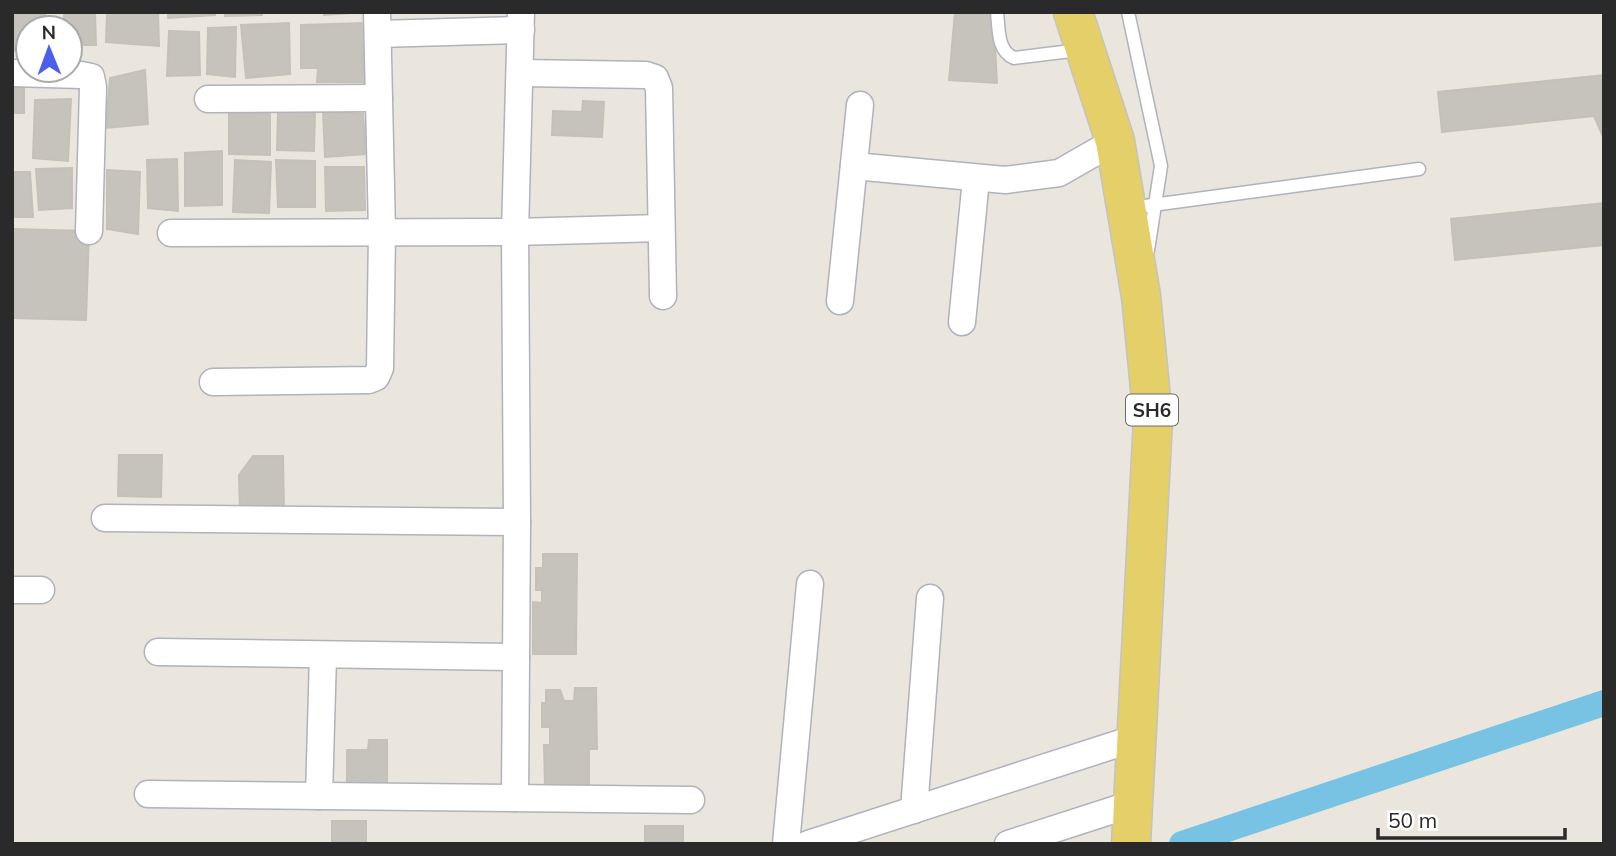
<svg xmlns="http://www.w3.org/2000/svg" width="1616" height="856" viewBox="0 0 1616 856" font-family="Mulish,sans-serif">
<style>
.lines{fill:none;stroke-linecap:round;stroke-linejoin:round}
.canal{stroke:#78c2e4;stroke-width:26}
.building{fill:#c6c2bc;stroke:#c6c1b7;stroke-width:2}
.service-casing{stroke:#b0b2bc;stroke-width:15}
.minor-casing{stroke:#b0b2bc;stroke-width:29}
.primary-casing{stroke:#c3c3c3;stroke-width:41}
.service{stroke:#fff;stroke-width:12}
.minor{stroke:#fff;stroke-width:26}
.primary{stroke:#e5cf68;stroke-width:38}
.labels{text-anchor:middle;stroke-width:5;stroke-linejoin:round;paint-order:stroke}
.shield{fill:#fff;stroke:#6a6a6a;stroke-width:2}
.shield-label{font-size:19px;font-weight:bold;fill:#2a2a2a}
</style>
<rect width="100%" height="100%" fill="#ebe6dd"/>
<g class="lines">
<polyline class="canal" points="1182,844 1604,703"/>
</g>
<g class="building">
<polygon points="12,12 45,12 46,28 28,28 28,49 12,51"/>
<polygon points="64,12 95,12 96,45 70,45 70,28 64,28"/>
<polygon points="107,12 158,12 159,46 106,42"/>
<polygon points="168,12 215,12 215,15 168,18"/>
<polygon points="225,12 262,12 262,15 225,16"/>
<polygon points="324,12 366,12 324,15"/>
<polygon points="955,12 993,12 997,83 949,80"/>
<polygon points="289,23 290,74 246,78 241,25"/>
<polygon points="365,23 367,82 317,82 318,68 301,68 301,25"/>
<polygon points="236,27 235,77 207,74 208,28"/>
<polygon points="169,31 199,32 200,75 167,76"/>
<polygon points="145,70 148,124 106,128 110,78"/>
<polygon points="1604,75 1604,139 1594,116 1442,132 1438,92"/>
<polygon points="12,81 24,82 24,113 12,113"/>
<polygon points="71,99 68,161 33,158 35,100"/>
<polygon points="583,101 604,102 602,137 552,135 553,111 582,112"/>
<polygon points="315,111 314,151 277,150 278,112"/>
<polygon points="323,112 363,114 366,154 325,157"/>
<polygon points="229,113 270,113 270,155 229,154"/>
<polygon points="222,151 222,205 185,206 185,153"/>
<polygon points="177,159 178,211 148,208 147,160"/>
<polygon points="235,160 271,162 269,213 233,212"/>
<polygon points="276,160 315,161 315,207 278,207"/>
<polygon points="325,167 364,167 365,210 326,211"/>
<polygon points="72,168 72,208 39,210 36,169"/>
<polygon points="107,170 140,172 138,234 107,229"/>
<polygon points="12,172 30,172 33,217 12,217"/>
<polygon points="1604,203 1604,245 1455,260 1451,219"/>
<polygon points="12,229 89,231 86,320 12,318"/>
<polygon points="119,455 162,455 161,497 118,496"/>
<polygon points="253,456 283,456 284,513 240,513 239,475"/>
<polygon points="543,554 577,554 576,654 533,654 533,602 542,603 542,590 536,590 536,568 543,568"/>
<polygon points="575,688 596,688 597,749 589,749 589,787 545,787 544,745 550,745 550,727 542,727 542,703 546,703 546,690 560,690 564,701 574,701"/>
<polygon points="369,740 387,740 387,790 347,790 347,750 368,750"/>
<rect x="332" y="821" width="34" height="23"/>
<rect x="645" y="826" width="38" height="18"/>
</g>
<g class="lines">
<defs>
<g id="service">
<path d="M997,12C999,29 997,51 1014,58L1079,50"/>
<polyline points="1128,12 1161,166 1148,250"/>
<polyline points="1130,208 1419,169"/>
</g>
<g id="minor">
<polyline points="378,34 521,30"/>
<polyline points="12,73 81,75 91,77 93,87 89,231"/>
<polyline points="521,73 646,75 655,78 659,88 663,296"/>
<polyline points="208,99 379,98"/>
<polyline points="854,166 1005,180 1059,173 1115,141"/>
<polyline points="171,233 515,232 661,228"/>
<polyline points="840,301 860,105"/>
<polyline points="962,322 976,179"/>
<polyline points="213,382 369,380 376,377 380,368 382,232 377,12"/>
<polyline points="105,518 517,522"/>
<polyline points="12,590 41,590"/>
<polyline points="158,652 516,657"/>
<polyline points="148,794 691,800"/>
<polyline points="319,796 323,655"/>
<polyline points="515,798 517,522 515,232 521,12"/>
<polyline points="914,810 930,598"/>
<polyline points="786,844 810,584"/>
<polyline points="808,844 1136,738"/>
<polyline points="1008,844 1135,803"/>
</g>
<polyline id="primary" points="1073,12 1115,141 1141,296 1153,419 1131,844"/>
</defs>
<use href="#service" class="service-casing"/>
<use href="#minor" class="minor-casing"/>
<use href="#primary" class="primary-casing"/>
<use href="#service" class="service"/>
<use href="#minor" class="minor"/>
<use href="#primary" class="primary"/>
</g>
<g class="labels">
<rect class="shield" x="1126" y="394.5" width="52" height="31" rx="5"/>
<g class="shield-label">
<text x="1152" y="417">SH6</text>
</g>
</g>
<rect width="1616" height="856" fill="none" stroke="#2a2a2a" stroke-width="28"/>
<g transform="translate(49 49) rotate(359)"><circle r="33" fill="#ffffff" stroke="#aaaaaa" stroke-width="2"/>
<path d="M0-5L12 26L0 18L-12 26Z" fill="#4a5feb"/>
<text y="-10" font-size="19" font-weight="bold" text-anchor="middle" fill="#2a2a2a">N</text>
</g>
<path d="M1378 828v10h187v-10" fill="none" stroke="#2a2a2a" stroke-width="3.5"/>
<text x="1388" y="828" font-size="21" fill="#2a2a2a" stroke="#ffffff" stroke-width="5" paint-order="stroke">50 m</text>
</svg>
